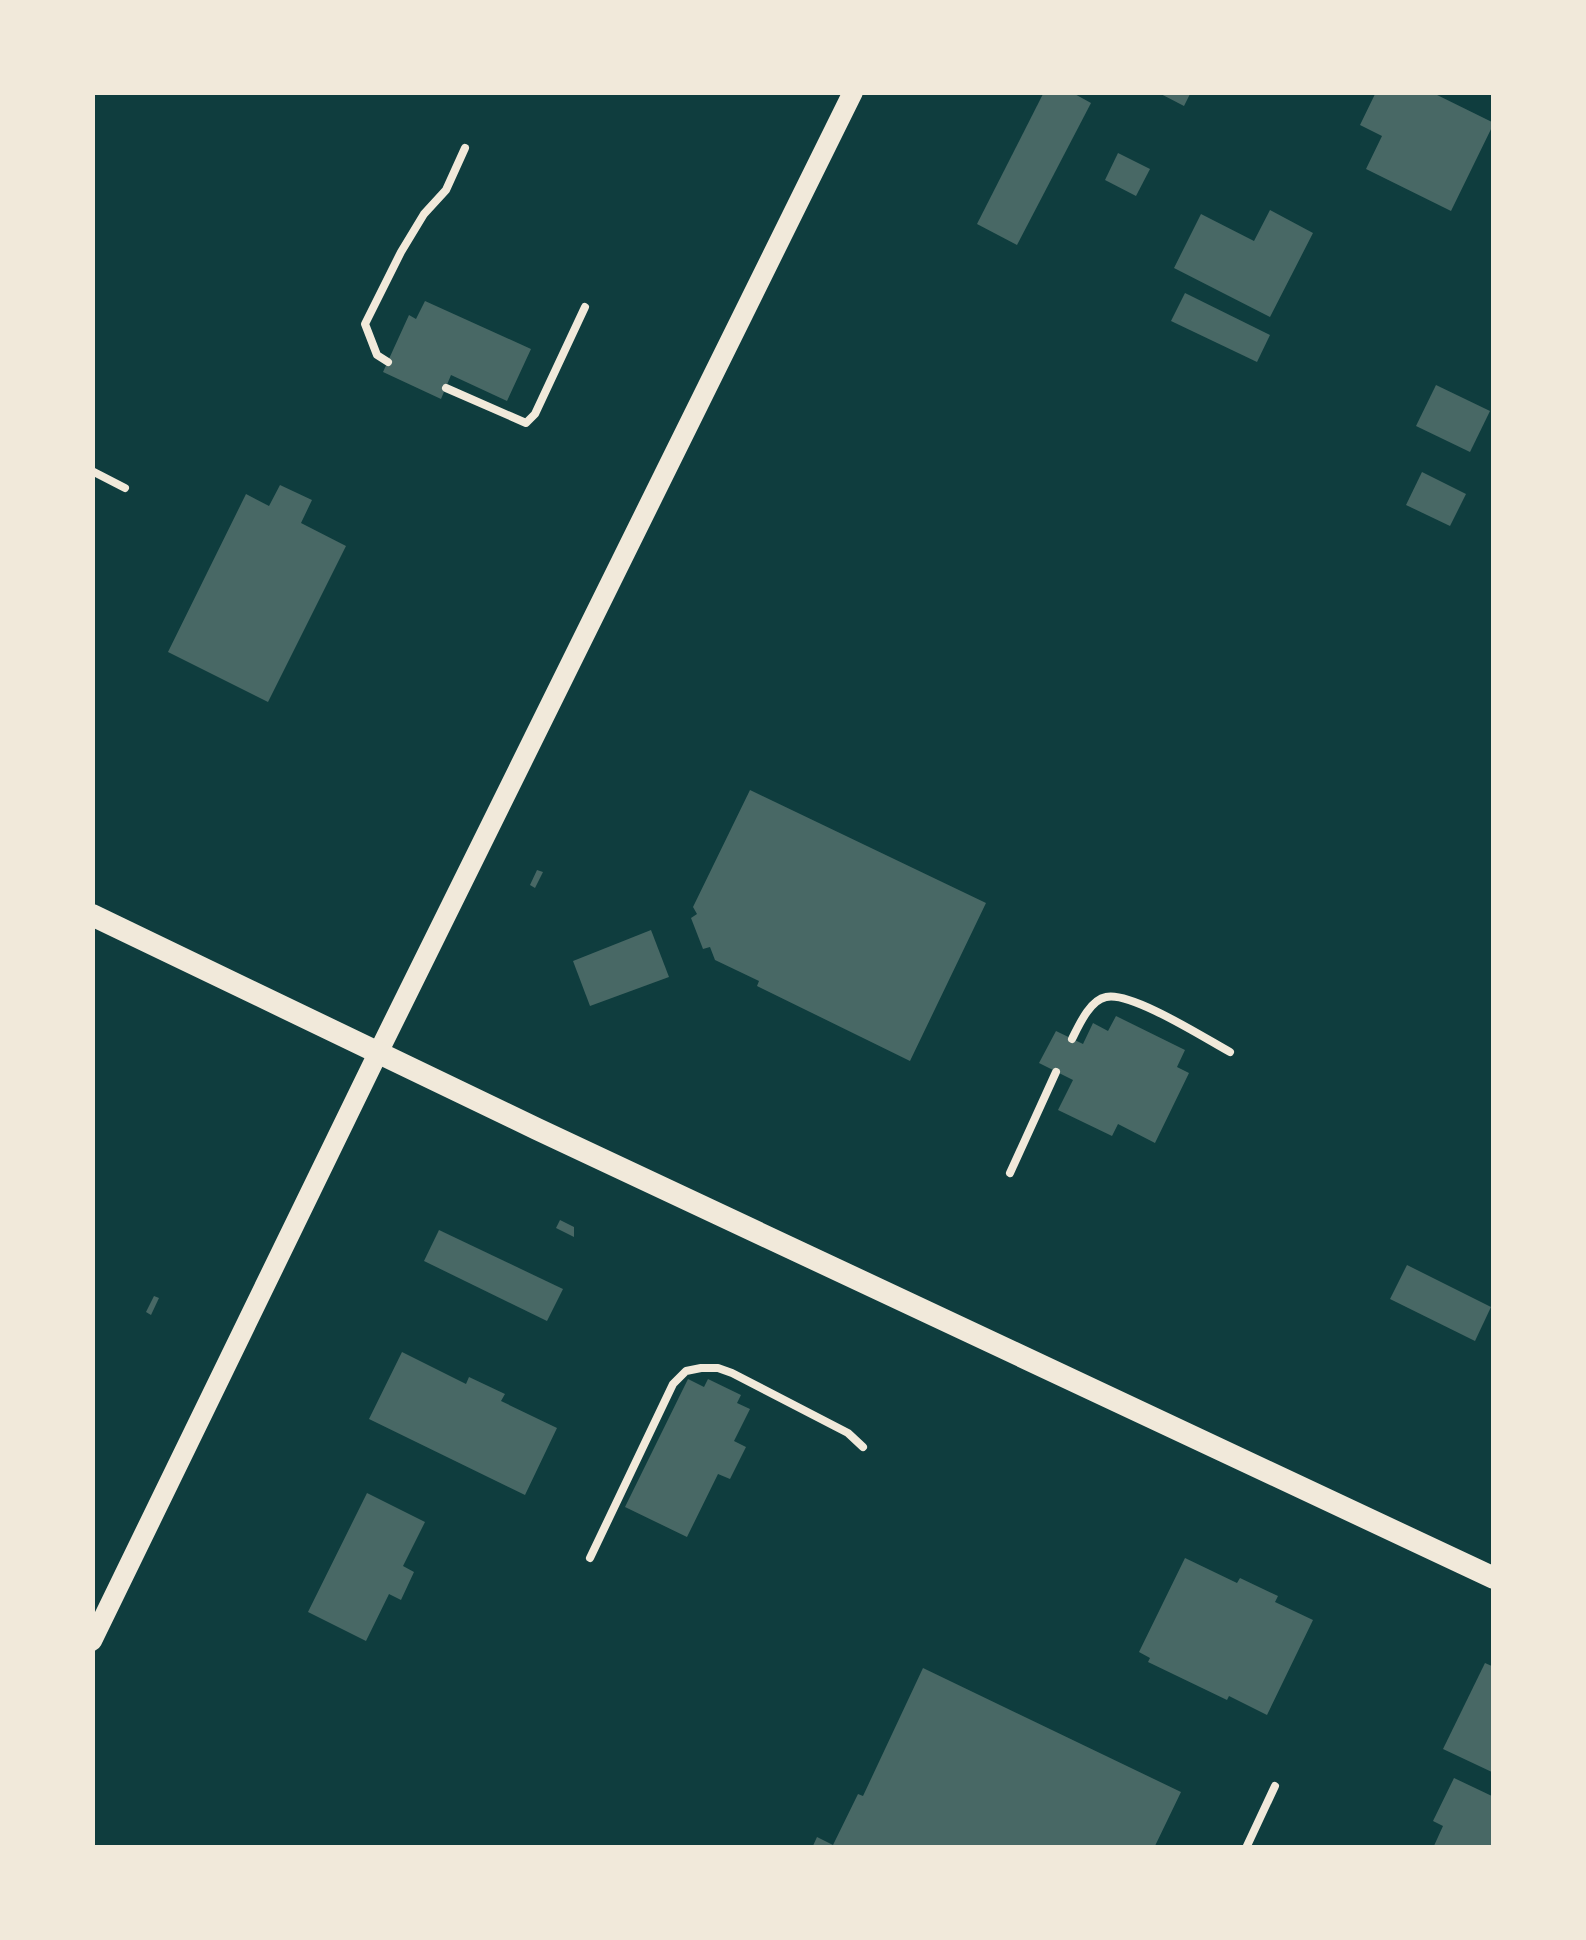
<svg xmlns="http://www.w3.org/2000/svg" width="1586" height="1940" viewBox="0 0 1586 1940" font-family="'Alegreya Sans',sans-serif">
<style>
.building{fill:#486865}
.lines{fill:none;stroke-linecap:round;stroke-linejoin:round}
.service{stroke:#f1e9da;stroke-width:8}
.secondary{stroke:#f1e9da;stroke-width:20}
.primary{stroke:#f1e9da;stroke-width:22}
</style>
<rect width="100%" height="100%" fill="#0f3d3e"/>
<g class="building">
<polygon points="1044,92 1071,92 1091,103 1017,245 977,224"/>
<polygon points="1157,92 1191,92 1184,106"/>
<polygon points="1376,92 1431,92 1494,123 1451,211 1366,169 1382,136 1360,125"/>
<polygon points="1118,153 1150,169 1136,196 1105,180"/>
<polygon points="1270,210 1313,233 1270,317 1174,268 1201,214 1254,241"/>
<polygon points="1185,293 1270,335 1257,362 1171,321"/>
<polygon points="425,301 531,349 507,401 451,375 441,399 383,372 409,315 416,319"/>
<polygon points="1436,385 1490,411 1470,452 1416,426"/>
<polygon points="1422,472 1466,494 1450,526 1406,505"/>
<polygon points="280,485 312,500 301,523 346,546 268,702 168,652 246,494 269,506"/>
<polygon points="750,790 986,903 910,1061 757,986 759,981 715,960 710,947 703,949 691,918 697,914 693,907"/>
<polygon points="537,870 543,872 535,888 530,885"/>
<polygon points="651,930 669,977 590,1006 573,961"/>
<polygon points="1116,1016 1185,1050 1177,1067 1189,1073 1155,1143 1118,1124 1112,1136 1058,1110 1073,1080 1039,1063 1056,1031 1083,1044 1093,1023 1108,1031"/>
<polygon points="560,1220 574,1227 574,1237 556,1228"/>
<polygon points="439,1230 563,1289 547,1321 424,1261"/>
<polygon points="1407,1265 1491,1307 1475,1341 1390,1299"/>
<polygon points="154,1296 159,1298 151,1315 146,1312"/>
<polygon points="402,1352 466,1384 469,1377 505,1394 501,1401 557,1428 525,1495 369,1419"/>
<polygon points="688,1379 704,1387 708,1379 741,1395 737,1403 750,1409 734,1441 746,1447 730,1479 718,1474 687,1537 625,1507"/>
<polygon points="367,1493 425,1522 403,1566 414,1572 401,1600 389,1594 366,1641 308,1612"/>
<polygon points="1185,1558 1237,1583 1240,1578 1278,1596 1275,1602 1313,1620 1267,1715 1229,1696 1227,1700 1148,1662 1150,1658 1139,1652"/>
<polygon points="1485,1663 1494,1667 1494,1773 1443,1749"/>
<polygon points="923,1668 1181,1792 1154,1848 812,1848 817,1837 833,1845 858,1794 863,1796"/>
<polygon points="1454,1778 1494,1797 1494,1840 1490,1848 1433,1848 1443,1826 1433,1821"/>
</g>
<g class="lines">
<g class="service">
<polyline points="388,362 377,355 365,324 401,252 424,214 446,190 465,148"/>
<polyline points="446,388 526,423 535,414 585,307"/>
<polyline points="92,471 125,488"/>
<path d="M1072,1039C1079,1025 1090,1000 1106,997C1131,991 1206,1039 1230,1052"/>
<polyline points="1010,1173 1056,1072"/>
<polyline points="590,1558 673,1384 686,1371 701,1368 718,1368 732,1373 848,1433 863,1447"/>
<polyline points="1246,1848 1275,1786"/>
</g>
<polyline class="secondary" points="92,1641 378,1053 853,92"/>
<polyline class="primary" points="92,915 537,1129 1494,1578"/>
</g>
<rect width="1586" height="1940" fill="none" stroke="#f1e9da" stroke-width="190"/>
</svg>
